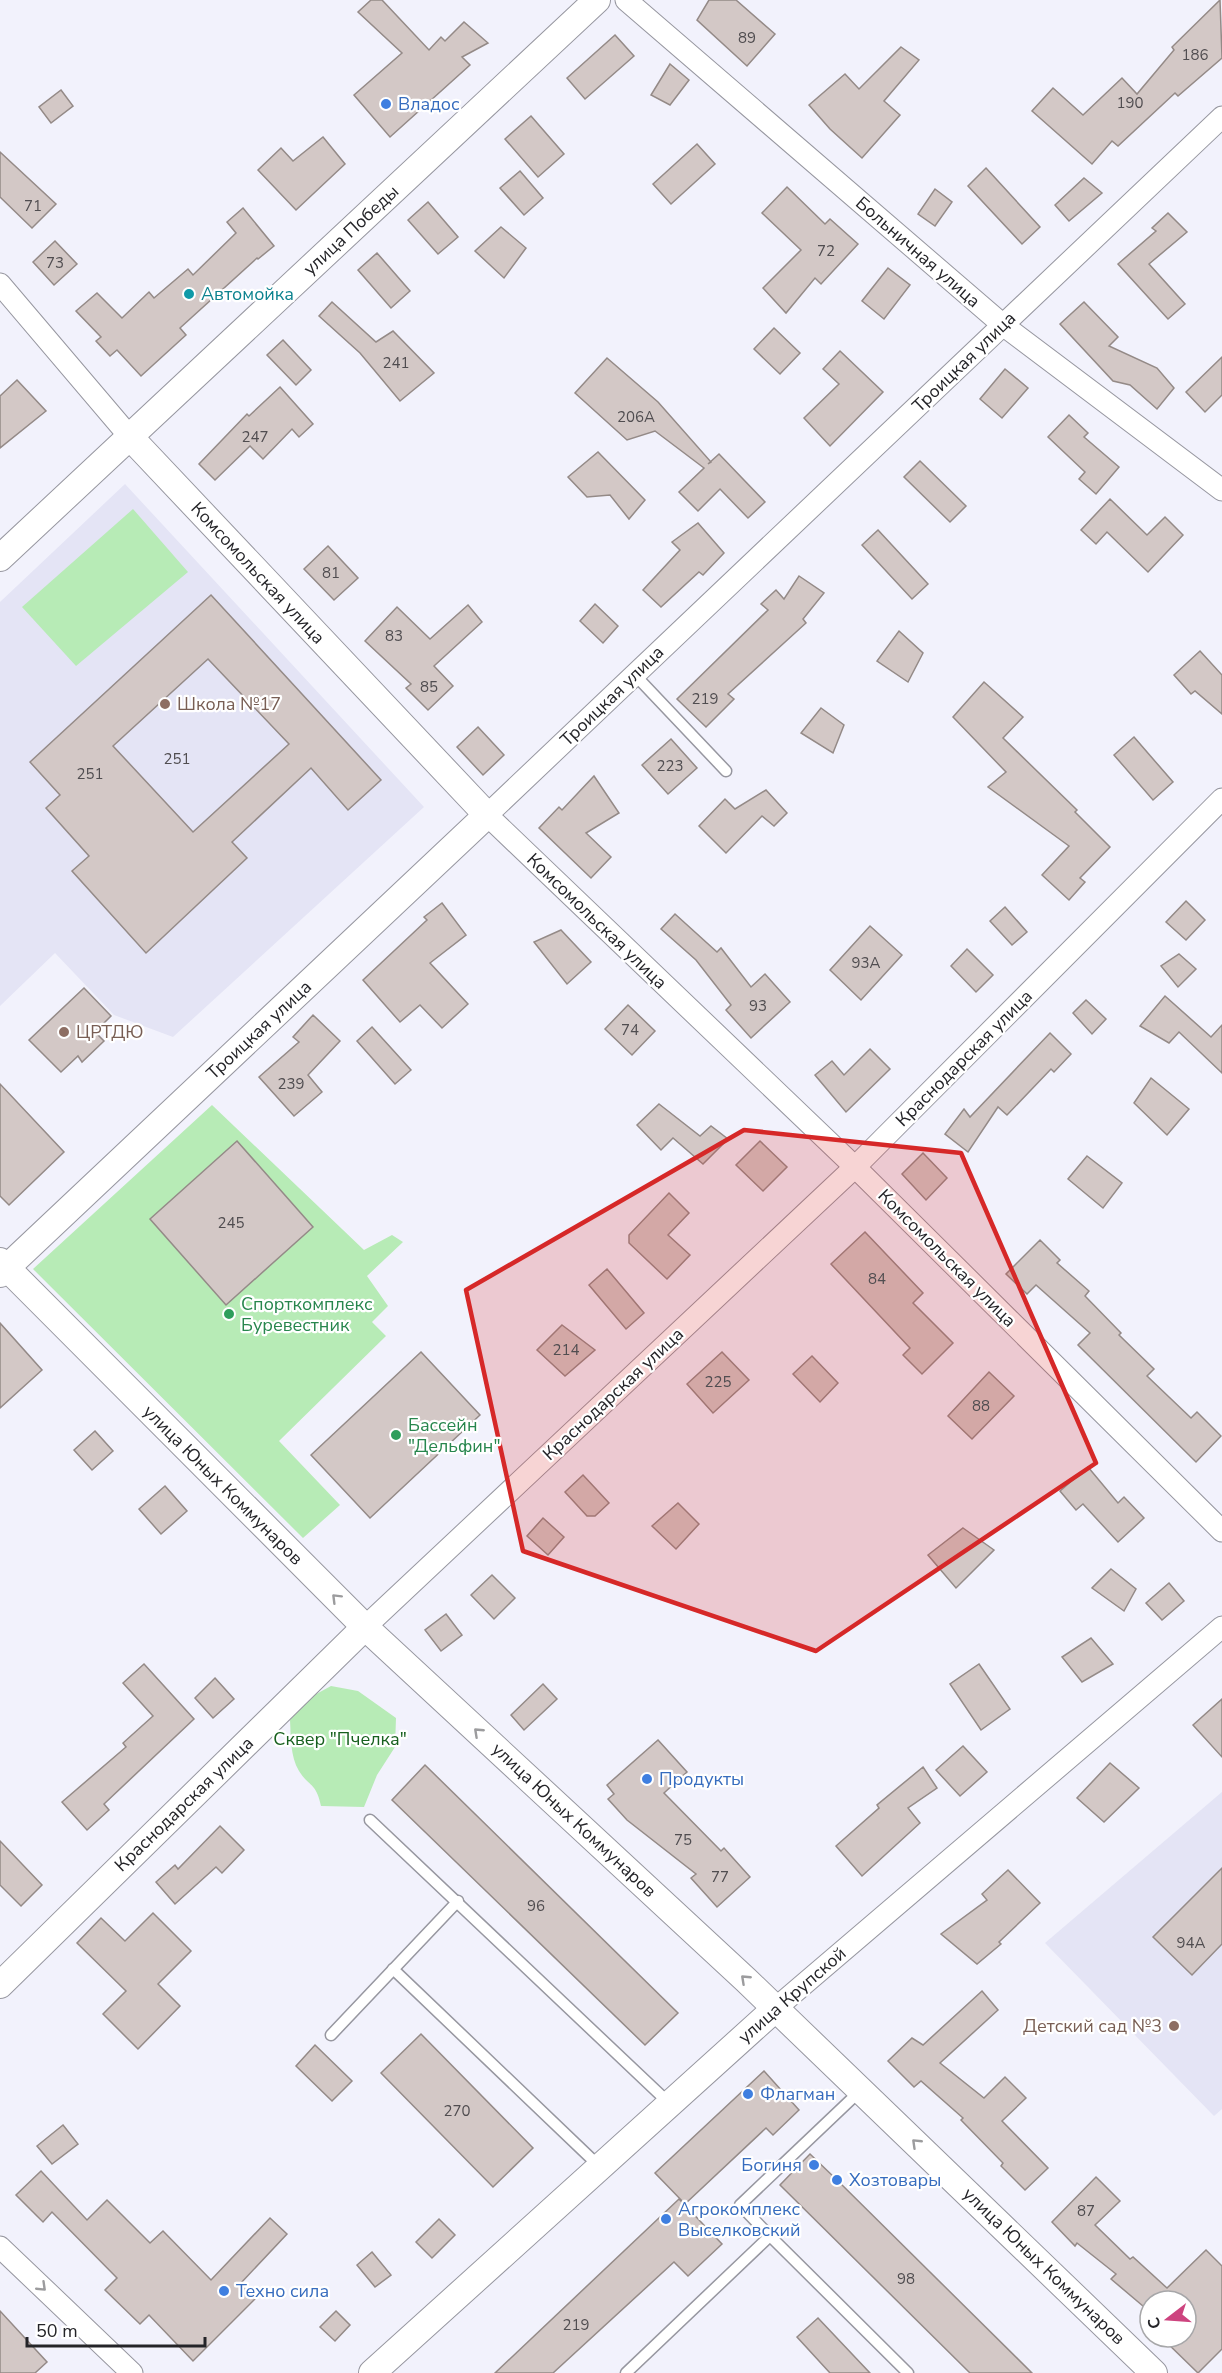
<svg xmlns="http://www.w3.org/2000/svg" width="1222" height="2373" viewBox="0 0 1222 2373" font-family="'Nunito Sans',sans-serif">
<style>
.built{fill:#e4e4f5}
.green{fill:#b7ebb6}
.building{fill:#d3c8c6;stroke:#948a87;stroke-width:1.5;fill-rule:evenodd}
.lines{fill:none;stroke-linecap:round;stroke-linejoin:round}
.service-casing{stroke:#9797a0;stroke-width:13}
.minor-casing{stroke:#9797a0;stroke-width:23}
.tertiary-casing{stroke:#9797a0;stroke-width:28}
.service{stroke:#fff;stroke-width:10}
.minor{stroke:#fff;stroke-width:21}
.tertiary{stroke:#fff;stroke-width:26}
.oneway{stroke:#9c9c9e}
.marked{fill:#d62828;fill-opacity:0.2;stroke:#d62828;stroke-width:4.5;stroke-linejoin:round}
.shop-dot{fill:#3f7fe0;stroke:#fff;stroke-width:2}
.culture-dot{fill:#0f9aa8;stroke:#fff;stroke-width:2}
.education-dot{fill:#8d6e63;stroke:#fff;stroke-width:2}
.leisure-dot{fill:#2e9e5b;stroke:#fff;stroke-width:2}
.labels{text-anchor:middle;stroke-width:4.5;stroke-linejoin:round;paint-order:stroke}
.number-label{font-size:15px;fill:#504d50}
.shop-label{font-size:18px;fill:#366cbe;stroke:#fff;text-anchor:start}
.street-label{font-size:18px;fill:#242428;stroke:#fff}
.culture-label{font-size:18px;fill:#0d838f;stroke:#fff;text-anchor:start}
.education-label{font-size:18px;fill:#785e54;stroke:#fff;text-anchor:start}
.leisure-label{font-size:18px;fill:#27864d;stroke:#fff;text-anchor:start}
.park-label{font-size:18px;fill:#17601e;stroke:#fff}
</style>
<rect width="100%" height="100%" fill="#f2f2fc"/>
<g class="built">
<polygon points="125,484 424,807 173,1037 114,1015 55,953 0,1006 0,602"/>
<polygon points="1222,1792 1222,2109 1214,2116 1045,1943"/>
</g>
<g class="green">
<polygon points="133,509 188,572 76,666 22,607"/>
<polygon points="212,1105 364,1250 392,1235 403,1242 367,1276 388,1306 372,1322 386,1336 279,1441 340,1505 303,1538 33,1269"/>
<path d="M331,1686L358,1691L396,1718L395,1747L377,1775L364,1807L321,1806C316,1782 309,1787 299,1771C290,1756 291,1736 290,1720L307,1699Z"/>
</g>
<g class="building">
<polygon points="371,0 382,0 429,50 441,37 445,41 464,22 488,43 462,57 470,65 390,137 354,95 402,53 358,12"/>
<polygon points="709,0 736,0 775,34 747,66 697,20"/>
<polygon points="1220,0 1222,58 1178,96 1175,93 1118,146 1112,141 1092,164 1032,111 1053,88 1083,115 1122,78 1137,94 1174,50 1172,47"/>
<polygon points="615,35 634,56 585,99 567,78"/>
<polygon points="901,47 919,60 884,101 900,115 862,158 830,129 809,105 845,74 859,89"/>
<polygon points="670,64 689,80 670,105 651,95"/>
<polygon points="61,90 73,106 51,123 39,107"/>
<polygon points="531,116 564,154 538,177 505,139"/>
<polygon points="323,137 345,164 296,210 258,170 281,148 293,161"/>
<polygon points="697,144 715,164 671,204 653,184"/>
<polygon points="0,152 56,204 32,228 0,197"/>
<polygon points="986,168 1040,227 1022,244 968,186"/>
<polygon points="520,171 543,198 524,215 500,188"/>
<polygon points="1084,178 1102,193 1069,221 1055,205"/>
<polygon points="787,187 825,224 830,219 858,244 821,284 815,278 786,313 763,288 801,250 762,213"/>
<polygon points="935,189 952,202 935,226 918,214"/>
<polygon points="428,202 458,237 438,254 408,220"/>
<polygon points="243,208 274,246 258,259 257,258 180,328 186,335 141,376 117,350 110,356 96,341 101,337 76,311 97,293 122,318 149,292 154,298 188,269 193,275 236,233 227,222"/>
<polygon points="1168,213 1187,232 1149,264 1185,304 1168,319 1118,264 1156,231 1152,228"/>
<polygon points="501,227 526,248 504,278 475,251"/>
<polygon points="55,241 77,264 54,285 33,262"/>
<polygon points="377,253 410,291 391,308 358,270"/>
<polygon points="888,268 910,285 884,319 862,301"/>
<polygon points="332,302 376,342 393,331 434,373 400,401 360,353 319,316"/>
<polygon points="1084,302 1118,337 1109,346 1157,368 1174,388 1157,409 1130,385 1113,381 1060,324"/>
<polygon points="774,328 800,353 780,374 754,349"/>
<polygon points="283,340 311,370 296,385 267,355"/>
<polygon points="840,351 883,392 830,446 804,418 839,384 823,369"/>
<polygon points="1222,357 1222,395 1205,412 1186,392"/>
<polygon points="607,358 658,402 711,462 708,464 719,454 765,502 748,518 720,489 698,511 679,492 704,468 655,431 627,440 575,393"/>
<polygon points="1005,369 1028,388 1002,418 980,399"/>
<polygon points="17,380 46,411 0,448 0,396"/>
<polygon points="280,387 313,424 299,437 292,429 263,459 250,446 215,480 199,464 247,414 249,416"/>
<polygon points="1069,415 1088,433 1084,437 1119,467 1096,494 1079,479 1085,472 1048,437"/>
<polygon points="598,452 645,500 629,519 610,495 587,497 568,477"/>
<polygon points="920,461 966,506 950,522 904,477"/>
<polygon points="1110,499 1147,535 1165,517 1183,535 1148,572 1107,532 1096,544 1081,530"/>
<polygon points="698,523 724,553 703,575 699,572 661,607 643,590 680,550 672,542"/>
<polygon points="878,530 928,584 912,599 862,545"/>
<polygon points="328,546 358,578 334,600 304,569"/>
<polygon points="799,576 824,593 803,619 806,623 728,694 734,699 706,727 677,699 768,610 761,604 776,590 784,599"/>
<path d="M211,595L381,780L348,810L311,768L232,842L247,858L146,953L72,871L89,856L46,808L60,795L30,762ZM208,659L289,744L193,832L113,746Z"/>
<polygon points="595,604 618,626 603,643 580,621"/>
<polygon points="468,605 482,622 434,666 453,686 428,710 406,688 411,684 365,641 397,607 430,639"/>
<polygon points="899,631 923,653 908,682 877,661"/>
<polygon points="1200,651 1222,675 1222,714 1195,691 1191,694 1174,675"/>
<polygon points="984,682 1023,717 1003,738 1077,810 1075,812 1110,847 1080,878 1085,882 1069,900 1042,875 1069,846 988,787 1006,772 953,717"/>
<polygon points="821,708 844,725 833,753 801,733"/>
<polygon points="478,727 504,755 483,775 457,747"/>
<polygon points="1134,737 1173,782 1153,800 1114,755"/>
<polygon points="671,739 697,768 668,794 642,765"/>
<polygon points="594,776 619,813 586,833 611,857 591,878 539,828 559,807 562,810"/>
<polygon points="766,790 787,813 774,826 762,816 726,853 699,826 725,799 735,809"/>
<polygon points="1186,901 1205,920 1186,940 1166,922"/>
<polygon points="442,903 466,935 430,963 468,1004 442,1028 420,1005 400,1022 363,980 427,920 424,917"/>
<polygon points="1005,907 1027,932 1012,945 990,921"/>
<polygon points="675,914 717,952 721,948 751,987 765,974 790,1002 751,1038 726,1010 731,1005 696,960 661,929"/>
<polygon points="870,926 902,955 861,1000 830,970"/>
<polygon points="561,930 591,962 567,984 534,942"/>
<polygon points="967,949 993,975 976,992 951,966"/>
<polygon points="1179,954 1196,969 1178,987 1161,966"/>
<polygon points="84,988 111,1016 95,1032 104,1041 82,1062 78,1056 61,1072 29,1040"/>
<polygon points="1165,996 1211,1037 1222,1025 1222,1073 1179,1032 1169,1043 1140,1026"/>
<polygon points="1086,1000 1106,1019 1092,1034 1073,1013"/>
<polygon points="628,1005 655,1031 632,1055 605,1029"/>
<polygon points="313,1015 340,1041 308,1075 322,1092 294,1116 259,1077 299,1042 293,1037"/>
<polygon points="372,1027 411,1070 395,1084 357,1041"/>
<polygon points="1050,1033 1071,1054 1054,1072 1051,1069 1007,1115 998,1107 968,1152 945,1134 964,1109 970,1117"/>
<polygon points="870,1049 890,1069 846,1112 815,1075 832,1061 844,1075"/>
<polygon points="1151,1078 1189,1109 1167,1135 1134,1103"/>
<polygon points="0,1084 64,1152 9,1205 0,1196"/>
<polygon points="659,1104 700,1136 711,1126 728,1139 703,1164 673,1138 661,1150 637,1125"/>
<polygon points="237,1141 313,1227 226,1305 150,1219"/>
<polygon points="760,1141 787,1167 763,1191 736,1165"/>
<polygon points="923,1153 947,1178 926,1200 902,1174"/>
<polygon points="1087,1156 1122,1183 1103,1208 1068,1179"/>
<polygon points="669,1193 689,1213 668,1235 690,1255 667,1279 629,1243 629,1235"/>
<polygon points="865,1232 923,1293 913,1303 953,1343 922,1374 903,1355 910,1348 831,1264"/>
<polygon points="1040,1240 1060,1260 1057,1263 1089,1291 1085,1296 1121,1333 1119,1335 1154,1369 1147,1376 1191,1418 1197,1412 1221,1436 1196,1462 1078,1345 1090,1333 1036,1285 1027,1294 1006,1274"/>
<polygon points="607,1269 644,1313 626,1329 589,1285"/>
<polygon points="0,1323 42,1370 0,1408"/>
<polygon points="562,1325 595,1350 565,1376 537,1350"/>
<polygon points="421,1352 480,1415 370,1518 311,1455"/>
<polygon points="722,1352 749,1380 713,1413 687,1384"/>
<polygon points="812,1356 838,1383 820,1402 793,1374"/>
<polygon points="989,1372 1014,1396 972,1439 948,1416"/>
<polygon points="95,1431 113,1451 92,1470 74,1450"/>
<polygon points="1088,1467 1118,1503 1124,1497 1144,1518 1118,1542 1083,1504 1076,1510 1060,1491"/>
<polygon points="583,1475 609,1503 595,1516 587,1516 565,1492"/>
<polygon points="165,1486 187,1511 161,1534 139,1509"/>
<polygon points="678,1503 699,1524 676,1549 652,1526"/>
<polygon points="543,1518 564,1537 548,1555 527,1536"/>
<polygon points="963,1528 994,1550 956,1588 928,1555"/>
<polygon points="1111,1569 1136,1589 1124,1611 1092,1588"/>
<polygon points="492,1575 515,1598 494,1619 471,1595"/>
<polygon points="1169,1583 1184,1601 1162,1620 1146,1603"/>
<polygon points="446,1614 462,1635 441,1651 425,1630"/>
<polygon points="1091,1638 1113,1664 1082,1682 1062,1657"/>
<polygon points="144,1664 194,1719 104,1804 109,1810 87,1830 62,1802 126,1747 123,1743 153,1716 123,1683"/>
<polygon points="979,1664 1010,1709 981,1730 950,1684"/>
<polygon points="215,1678 234,1699 213,1718 195,1698"/>
<polygon points="543,1684 557,1699 524,1730 511,1715"/>
<polygon points="1222,1699 1222,1757 1193,1725"/>
<polygon points="658,1740 687,1772 664,1793 721,1851 724,1848 750,1877 717,1907 691,1878 696,1874 627,1820 608,1799 614,1794 607,1785"/>
<polygon points="963,1746 987,1772 960,1796 936,1770"/>
<polygon points="1110,1763 1139,1788 1104,1822 1077,1798"/>
<polygon points="425,1765 678,2013 645,2045 392,1800"/>
<polygon points="923,1767 937,1788 908,1808 920,1823 862,1876 836,1846 879,1808 877,1805"/>
<polygon points="220,1826 244,1850 222,1873 216,1867 175,1904 156,1882 175,1865 178,1869"/>
<polygon points="0,1841 42,1885 21,1906 0,1885"/>
<polygon points="1222,1868 1222,1944 1192,1975 1153,1937"/>
<polygon points="1008,1870 1040,1903 999,1942 1001,1944 977,1964 941,1934 987,1900 982,1894"/>
<polygon points="153,1913 191,1951 158,1984 180,2006 138,2049 103,2014 126,1991 77,1943 101,1918 125,1941"/>
<polygon points="982,1991 998,2010 940,2063 984,2098 1005,2077 1026,2098 1002,2121 1048,2168 1025,2190 1001,2166 1003,2163 961,2120 963,2118 921,2081 914,2087 888,2061 912,2038 923,2045"/>
<polygon points="421,2034 533,2148 493,2187 381,2073"/>
<polygon points="315,2045 352,2081 332,2101 296,2066"/>
<polygon points="764,2071 799,2110 773,2135 766,2128 685,2204 655,2173"/>
<polygon points="63,2125 78,2144 52,2164 37,2146"/>
<polygon points="810,2154 837,2180 1032,2373 970,2373 780,2185"/>
<polygon points="41,2171 87,2220 107,2200 150,2243 163,2231 211,2280 270,2218 287,2234 240,2284 255,2299 193,2361 149,2315 140,2324 105,2290 117,2278 52,2212 43,2222 16,2195"/>
<polygon points="1096,2177 1120,2201 1095,2225 1130,2259 1133,2257 1167,2288 1206,2250 1222,2266 1222,2349 1198,2373 1161,2337 1186,2337 1186,2301 1150,2301 1150,2312 1111,2279 1116,2274 1077,2243 1075,2246 1052,2222"/>
<polygon points="679,2199 722,2244 688,2276 674,2262 553,2373 495,2373"/>
<polygon points="439,2219 455,2235 432,2258 416,2242"/>
<polygon points="372,2252 391,2275 375,2287 357,2265"/>
<polygon points="0,2311 47,2362 35,2373 0,2373"/>
<polygon points="336,2311 350,2325 335,2341 320,2327"/>
<polygon points="818,2318 870,2373 830,2373 797,2337"/>
</g>
<g class="lines">
<defs>
<g id="service">
<polyline points="635,675 726,771"/>
<polyline points="370,1820 670,2104"/>
<polyline points="393,1969 600,2167"/>
<polyline points="331,2035 458,1901"/>
<polyline points="770,2236 908,2373"/>
<polyline points="626,2373 770,2236 740,2205 861,2090"/>
</g>
<g id="minor">
<polyline points="626,0 1003,325 1222,490"/>
<polyline points="1222,117 487,815 855,1167 1222,1531"/>
<polyline points="0,284 130,437"/>
<polyline points="365,1627 855,1167 1222,799"/>
<polyline points="776,2008 1222,1627"/>
<polyline points="0,2247 132,2373"/>
</g>
<g id="tertiary">
<polyline points="0,558 597,0"/>
<polyline points="0,1261 365,1627 746,1980 1154,2373"/>
<polyline points="0,1274 487,815 130,437"/>
<polyline points="0,1985 365,1627"/>
<polyline points="372,2373 776,2008"/>
</g>
</defs>
<use href="#service" class="service-casing"/>
<use href="#minor" class="minor-casing"/>
<use href="#tertiary" class="tertiary-casing"/>
<use href="#service" class="service"/>
<use href="#minor" class="minor"/>
<use href="#tertiary" class="tertiary"/>
</g>
<defs><path id="oneway-chevron" d="M-2-3.5L2.5 0L-2 3.5" fill="none" stroke-width="1.6" stroke-linecap="round" stroke-linejoin="round" transform="scale(1.5)"/></defs>
<g class="oneway">
<use href="#oneway-chevron" transform="translate(336 1598) rotate(-135)"/>
<use href="#oneway-chevron" transform="translate(478 1732) rotate(-137)"/>
<use href="#oneway-chevron" transform="translate(745 1979) rotate(-137)"/>
<use href="#oneway-chevron" transform="translate(916 2143) rotate(-136)"/>
<use href="#oneway-chevron" transform="translate(42 2287) rotate(44)"/>
</g>
<path class="marked" d="M744,1130L961,1153L1096,1463L816,1651L523,1551L466,1290Z"/>
<g class="shop-dot">
<circle cx="386" cy="104" r="6"/>
<circle cx="647" cy="1779" r="6"/>
<circle cx="748" cy="2094" r="6"/>
<circle cx="814" cy="2165" r="6"/>
<circle cx="837" cy="2180" r="6"/>
<circle cx="666" cy="2219" r="6"/>
<circle cx="224" cy="2291" r="6"/>
</g>
<circle class="culture-dot" cx="189" cy="294" r="6"/>
<g class="education-dot">
<circle cx="165" cy="704" r="6"/>
<circle cx="64" cy="1032" r="6"/>
<circle cx="1174" cy="2026" r="6"/>
</g>
<g class="leisure-dot">
<circle cx="229" cy="1314" r="6"/>
<circle cx="396" cy="1435" r="6"/>
</g>
<g class="labels">
<g class="number-label">
<text x="747" y="43">89</text>
<text x="1195" y="60">186</text>
<text x="1130" y="108">190</text>
<text x="33" y="211">71</text>
<text x="826" y="256">72</text>
<text x="55" y="268">73</text>
<text x="396" y="368">241</text>
<text x="636" y="422">206А</text>
<text x="255" y="442">247</text>
<text x="331" y="578">81</text>
<text x="394" y="641">83</text>
<text x="429" y="692">85</text>
<text x="705" y="704">219</text>
<text x="177" y="764">251</text>
<text x="670" y="771">223</text>
<text x="90" y="779">251</text>
<text x="866" y="968">93А</text>
<text x="758" y="1011">93</text>
<text x="630" y="1035">74</text>
<text x="291" y="1089">239</text>
<text x="231" y="1228">245</text>
<text x="877" y="1284">84</text>
<text x="566" y="1355">214</text>
<text x="718" y="1387">225</text>
<text x="981" y="1411">88</text>
<text x="683" y="1845">75</text>
<text x="720" y="1882">77</text>
<text x="536" y="1911">96</text>
<text x="1191" y="1948">94А</text>
<text x="457" y="2116">270</text>
<text x="1086" y="2216">87</text>
<text x="906" y="2284">98</text>
<text x="576" y="2330">219</text>
</g>
<g class="shop-label">
<text x="398" y="110">Владос</text>
<text x="659" y="1785">Продукты</text>
<text x="760" y="2100">Флагман</text>
<text x="802" y="2171" text-anchor="end">Богиня</text>
<text x="849" y="2186">Хозтовары</text>
<text x="678" y="2215">Агрокомплекс<tspan x="678" dy="21">Выселковский</tspan></text>
<text x="236" y="2297">Техно сила</text>
</g>
<g class="street-label">
<text transform="translate(351 230) rotate(-43)" y="6">улица Победы</text>
<text transform="translate(918 252) rotate(41)" y="6">Больничная улица</text>
<text transform="translate(964 362) rotate(-44)" y="6">Троицкая улица</text>
<text transform="translate(258 573) rotate(47)" y="6">Комсомольская улица</text>
<text transform="translate(612 696) rotate(-44)" y="6">Троицкая улица</text>
<text transform="translate(597 921) rotate(44)" y="6">Комсомольская улица</text>
<text transform="translate(259 1030) rotate(-43)" y="6">Троицкая улица</text>
<text transform="translate(964 1058) rotate(-45)" y="6">Краснодарская улица</text>
<text transform="translate(947 1258) rotate(45)" y="6">Комсомольская улица</text>
<text transform="translate(613 1394) rotate(-43)" y="6">Краснодарская улица</text>
<text transform="translate(223 1485) rotate(45)" y="6">улица Юных Коммунаров</text>
<text transform="translate(184 1804) rotate(-44)" y="6">Краснодарская улица</text>
<text transform="translate(574 1820) rotate(43)" y="6">улица Юных Коммунаров</text>
<text transform="translate(792 1995) rotate(-41)" y="6">улица Крупской</text>
<text transform="translate(1044 2266) rotate(44)" y="6">улица Юных Коммунаров</text>
</g>
<g class="culture-label">
<text x="201" y="300">Автомойка</text>
</g>
<g class="education-label">
<text x="177" y="710">Школа №17</text>
<text x="76" y="1038">ЦРТДЮ</text>
<text x="1162" y="2032" text-anchor="end">Детский сад №3</text>
</g>
<g class="leisure-label">
<text x="241" y="1310">Cпорткомплекс<tspan x="241" dy="21">Буревестник</tspan></text>
<text x="408" y="1431">Бассейн<tspan x="408" dy="21">"Дельфин"</tspan></text>
</g>
<g class="park-label">
<text x="340" y="1745">Сквер "Пчелка"</text>
</g>
</g>
<g transform="translate(1168 2319) rotate(253)"><circle r="28" fill="#ffffff" stroke="#a7a7a9" stroke-width="1.5"/>
<path d="M0-4.5L10 22L0 15L-10 22Z" fill="#cd447f"/>
<text y="-9" font-size="16" font-weight="bold" text-anchor="middle" fill="#242428">С</text>
</g>
<path d="M27 2337v9h178v-9" fill="none" stroke="#242428" stroke-width="3"/>
<text x="36" y="2337" font-size="18" fill="#242428" stroke="#ffffff" stroke-width="4.5" paint-order="stroke">50 m</text>
</svg>
